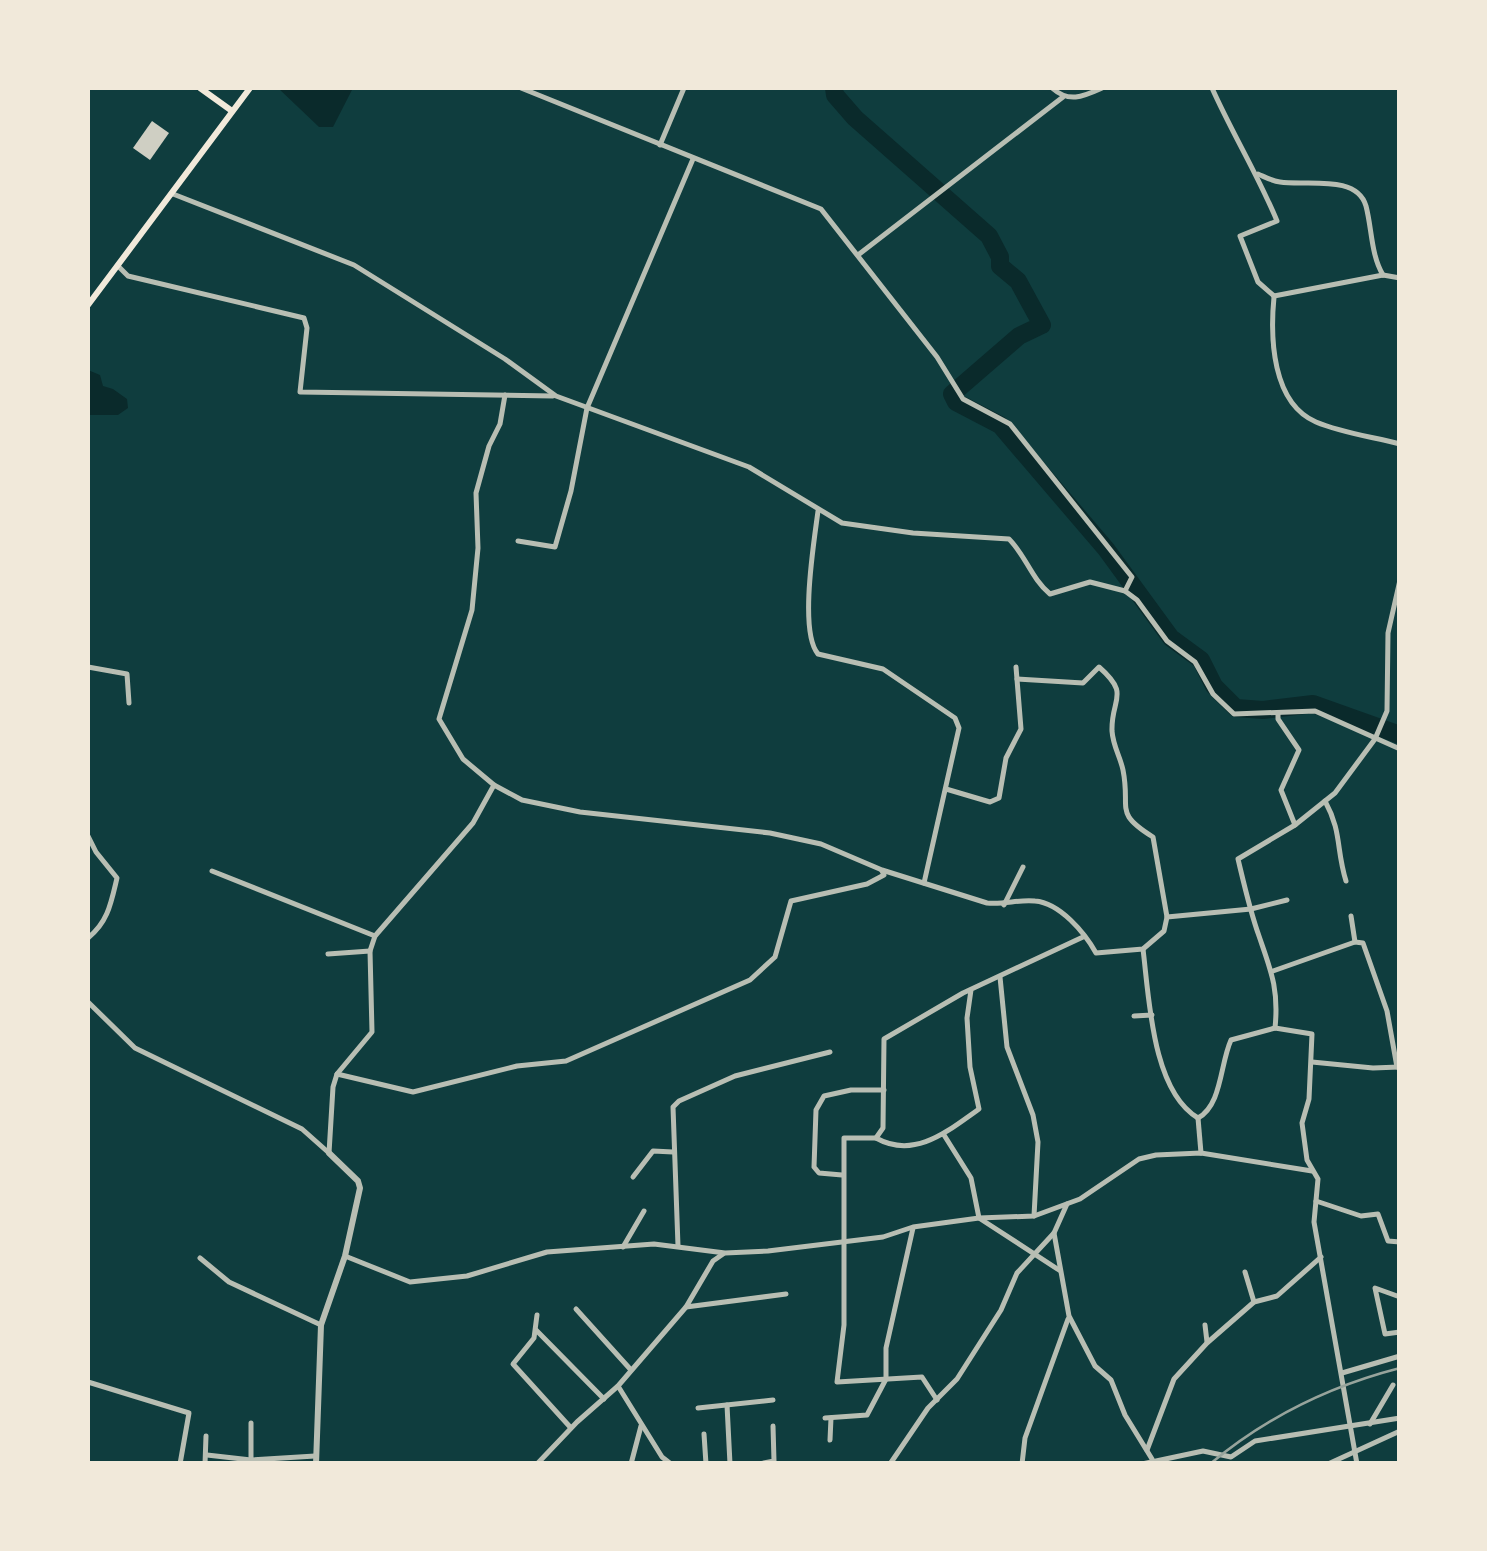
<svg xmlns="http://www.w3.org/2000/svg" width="1487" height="1551" viewBox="0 0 1487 1551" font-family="'Crimson Pro',serif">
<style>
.water{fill:#0a2a2b}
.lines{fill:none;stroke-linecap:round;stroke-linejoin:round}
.river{stroke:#0a2a2b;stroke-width:18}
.building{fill:#cfcfc3}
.minor{stroke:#b8beb3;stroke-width:5}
.tertiary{stroke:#b8beb3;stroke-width:6}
.secondary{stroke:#f1e9da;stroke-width:6}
.rail{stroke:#97a49c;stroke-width:2.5}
</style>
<rect width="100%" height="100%" fill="#0f3d3e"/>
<g class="water">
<polygon points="278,88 353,88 333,127 319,127"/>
<polygon points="88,366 88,370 100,375 103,386 113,389 127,399 128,408 118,415 88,415"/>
</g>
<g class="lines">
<polyline class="river" points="834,88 835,95 855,118 989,236 1000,257 1000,266 1018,281 1042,325 1019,336 952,394 956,402 1000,425 1106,549 1171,638 1201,660 1214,686 1236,708 1263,710 1313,704 1400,735"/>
</g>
<polygon class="building" points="152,121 169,133 150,160 133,148"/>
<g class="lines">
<g class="minor">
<polyline points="521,88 821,209 937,357 963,399 1010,424 1132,577 1125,591"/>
<path d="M1052,88C1069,103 1082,97 1102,88"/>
<path d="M1212,88C1232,133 1258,175 1277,221L1240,236L1258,282L1274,296"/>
<polyline points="660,145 684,88"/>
<path d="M1258,174C1265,177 1272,181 1280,182C1306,186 1357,174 1366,206C1372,229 1371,255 1383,275"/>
<path d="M173,194L354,265L505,359L556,396L749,467L842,523L913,533L1009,539C1026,556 1031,578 1050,594L1090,582L1125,591L1137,600L1167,641L1195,662L1213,694L1234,714L1315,711L1400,749"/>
<polyline points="858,255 1063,97"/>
<polyline points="118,266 128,276 304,318 307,328 300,392 553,396"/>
<polyline points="1274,296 1383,275 1400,278"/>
<path d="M1274,297C1270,338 1272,403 1316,422C1342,433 1373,437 1400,444"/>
<path d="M505,395L500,424L489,446L476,493L478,548L472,610L439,719L463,759L494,785L522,800L580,812L770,833L821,844L882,870L987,903C1004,905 1019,899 1035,901C1060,903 1085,933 1096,953L1143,949L1164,931L1167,917L1153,837C1113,812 1131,810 1123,770C1120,756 1113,746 1112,731C1111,698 1131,695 1099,667L1083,683L1017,679"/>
<path d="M818,511C814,542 799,632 818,654L883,669L955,718L959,728L924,883"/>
<polyline points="518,541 555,547 571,491 587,408 693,159"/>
<polyline points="88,667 127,674 129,703"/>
<polyline points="1278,714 1278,719 1299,750 1281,790 1295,825"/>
<polyline points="946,789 990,802 999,798 1006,758 1021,729 1016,667"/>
<path d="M1325,801C1342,832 1336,849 1346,881"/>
<path d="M88,836L96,852L117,878C111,903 108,922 88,938"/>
<polyline points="212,871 375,936"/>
<polyline points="1004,905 1023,867"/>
<polyline points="1351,916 1355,942 1363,943 1387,1011 1397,1067"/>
<polyline points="1167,917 1251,909 1287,900"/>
<path d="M1143,949C1149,997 1152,1091 1198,1118"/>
<polyline points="328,954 370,951"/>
<polyline points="1273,971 1355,942"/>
<polyline points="1000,977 1007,1047 1033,1115 1038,1142 1034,1216"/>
<path d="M971,990L967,1018L970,1067L979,1109C949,1130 915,1160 876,1138L883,1128L884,1039L963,993L1083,937"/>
<polyline points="88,1002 135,1048 302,1129 329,1153"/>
<polyline points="1134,1016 1152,1015"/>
<path d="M1275,1028C1279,989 1271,971 1259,936C1250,911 1244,884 1238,859L1295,825L1335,793L1375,739L1387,711L1388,633L1400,580"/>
<polyline points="1312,1062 1373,1068 1399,1067"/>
<polyline points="337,1074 413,1092 517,1066 566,1061 750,980 775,957 791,901 867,884 884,875 882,871"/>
<path d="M1198,1118C1222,1105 1220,1064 1231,1040L1275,1028L1312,1034L1309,1099L1302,1123L1307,1160L1318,1179L1314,1222L1357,1464"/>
<polyline points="1198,1118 1201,1153"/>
<polyline points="944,1135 971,1178 979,1218 1059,1270"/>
<polyline points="876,1138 844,1138 844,1325 837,1382 922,1377 937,1400"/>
<polyline points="329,1153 333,1087 337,1074 372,1032 370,951 375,936 473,823 494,785"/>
<polyline points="842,1175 819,1173 814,1167 816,1110 824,1096 851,1090 884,1090"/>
<polyline points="633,1177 653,1151 673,1152"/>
<polyline points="1316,1201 1361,1216 1378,1214 1388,1241 1400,1242"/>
<polyline points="1054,1233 1069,1316 1095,1366 1111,1380 1125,1415 1152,1459"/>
<polyline points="678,1246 673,1107 679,1101 735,1076 830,1052"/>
<polyline points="623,1247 644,1211"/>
<polyline points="345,1256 410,1282 467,1276 547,1252 654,1244 725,1253 768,1251 883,1237 913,1227 979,1218 1034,1216 1080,1199 1139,1159 1156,1155 1201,1153 1312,1171"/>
<polyline points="200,1258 229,1282 321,1325"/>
<polyline points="1245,1272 1254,1302"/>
<polyline points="1400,1297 1375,1288 1385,1334 1400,1332"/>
<polyline points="686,1307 786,1294"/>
<polyline points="576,1309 631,1370"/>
<polyline points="537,1315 534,1338 513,1364 571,1428"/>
<polyline points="1205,1325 1207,1342"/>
<polyline points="536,1330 604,1399"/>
<polyline points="1342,1373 1400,1356"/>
<polyline points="88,1382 189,1413 180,1464"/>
<polyline points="618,1386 662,1457 671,1464"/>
<polyline points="727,1405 730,1464"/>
<polyline points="698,1408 773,1400"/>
<polyline points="825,1418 867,1415 886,1379 886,1348 913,1228"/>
<polyline points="1370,1424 1393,1385"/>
<polyline points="704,1434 706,1464"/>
<polyline points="830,1440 831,1418"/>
<polyline points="1147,1450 1174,1379 1207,1343 1254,1302 1277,1296 1321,1257"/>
<polyline points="207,1455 251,1460 315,1456"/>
<polyline points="251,1460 251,1423"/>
<polyline points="205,1464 206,1436"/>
<polyline points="537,1464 577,1422 618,1386 686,1307 713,1261 723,1254"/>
<polyline points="631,1464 641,1426"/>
<polyline points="759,1464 774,1461 773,1426"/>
<polyline points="890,1464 928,1408 957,1379 1001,1310 1017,1273 1054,1233 1067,1204"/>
<polyline points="1022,1464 1025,1438 1068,1319"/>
<polyline points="1142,1464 1203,1451 1231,1457 1255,1441 1400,1418"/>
<polyline points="1328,1464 1400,1431"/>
</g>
<polyline class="tertiary" points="316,1464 321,1325 345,1256 360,1188 358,1181 329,1153"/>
<g class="secondary">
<polyline points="200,88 232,111"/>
<polyline points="88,305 250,88"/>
</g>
<path class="rail" d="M1210,1464C1265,1418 1330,1386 1400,1368"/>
</g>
<rect width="1487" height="1551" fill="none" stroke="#f1e9da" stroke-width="180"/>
</svg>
